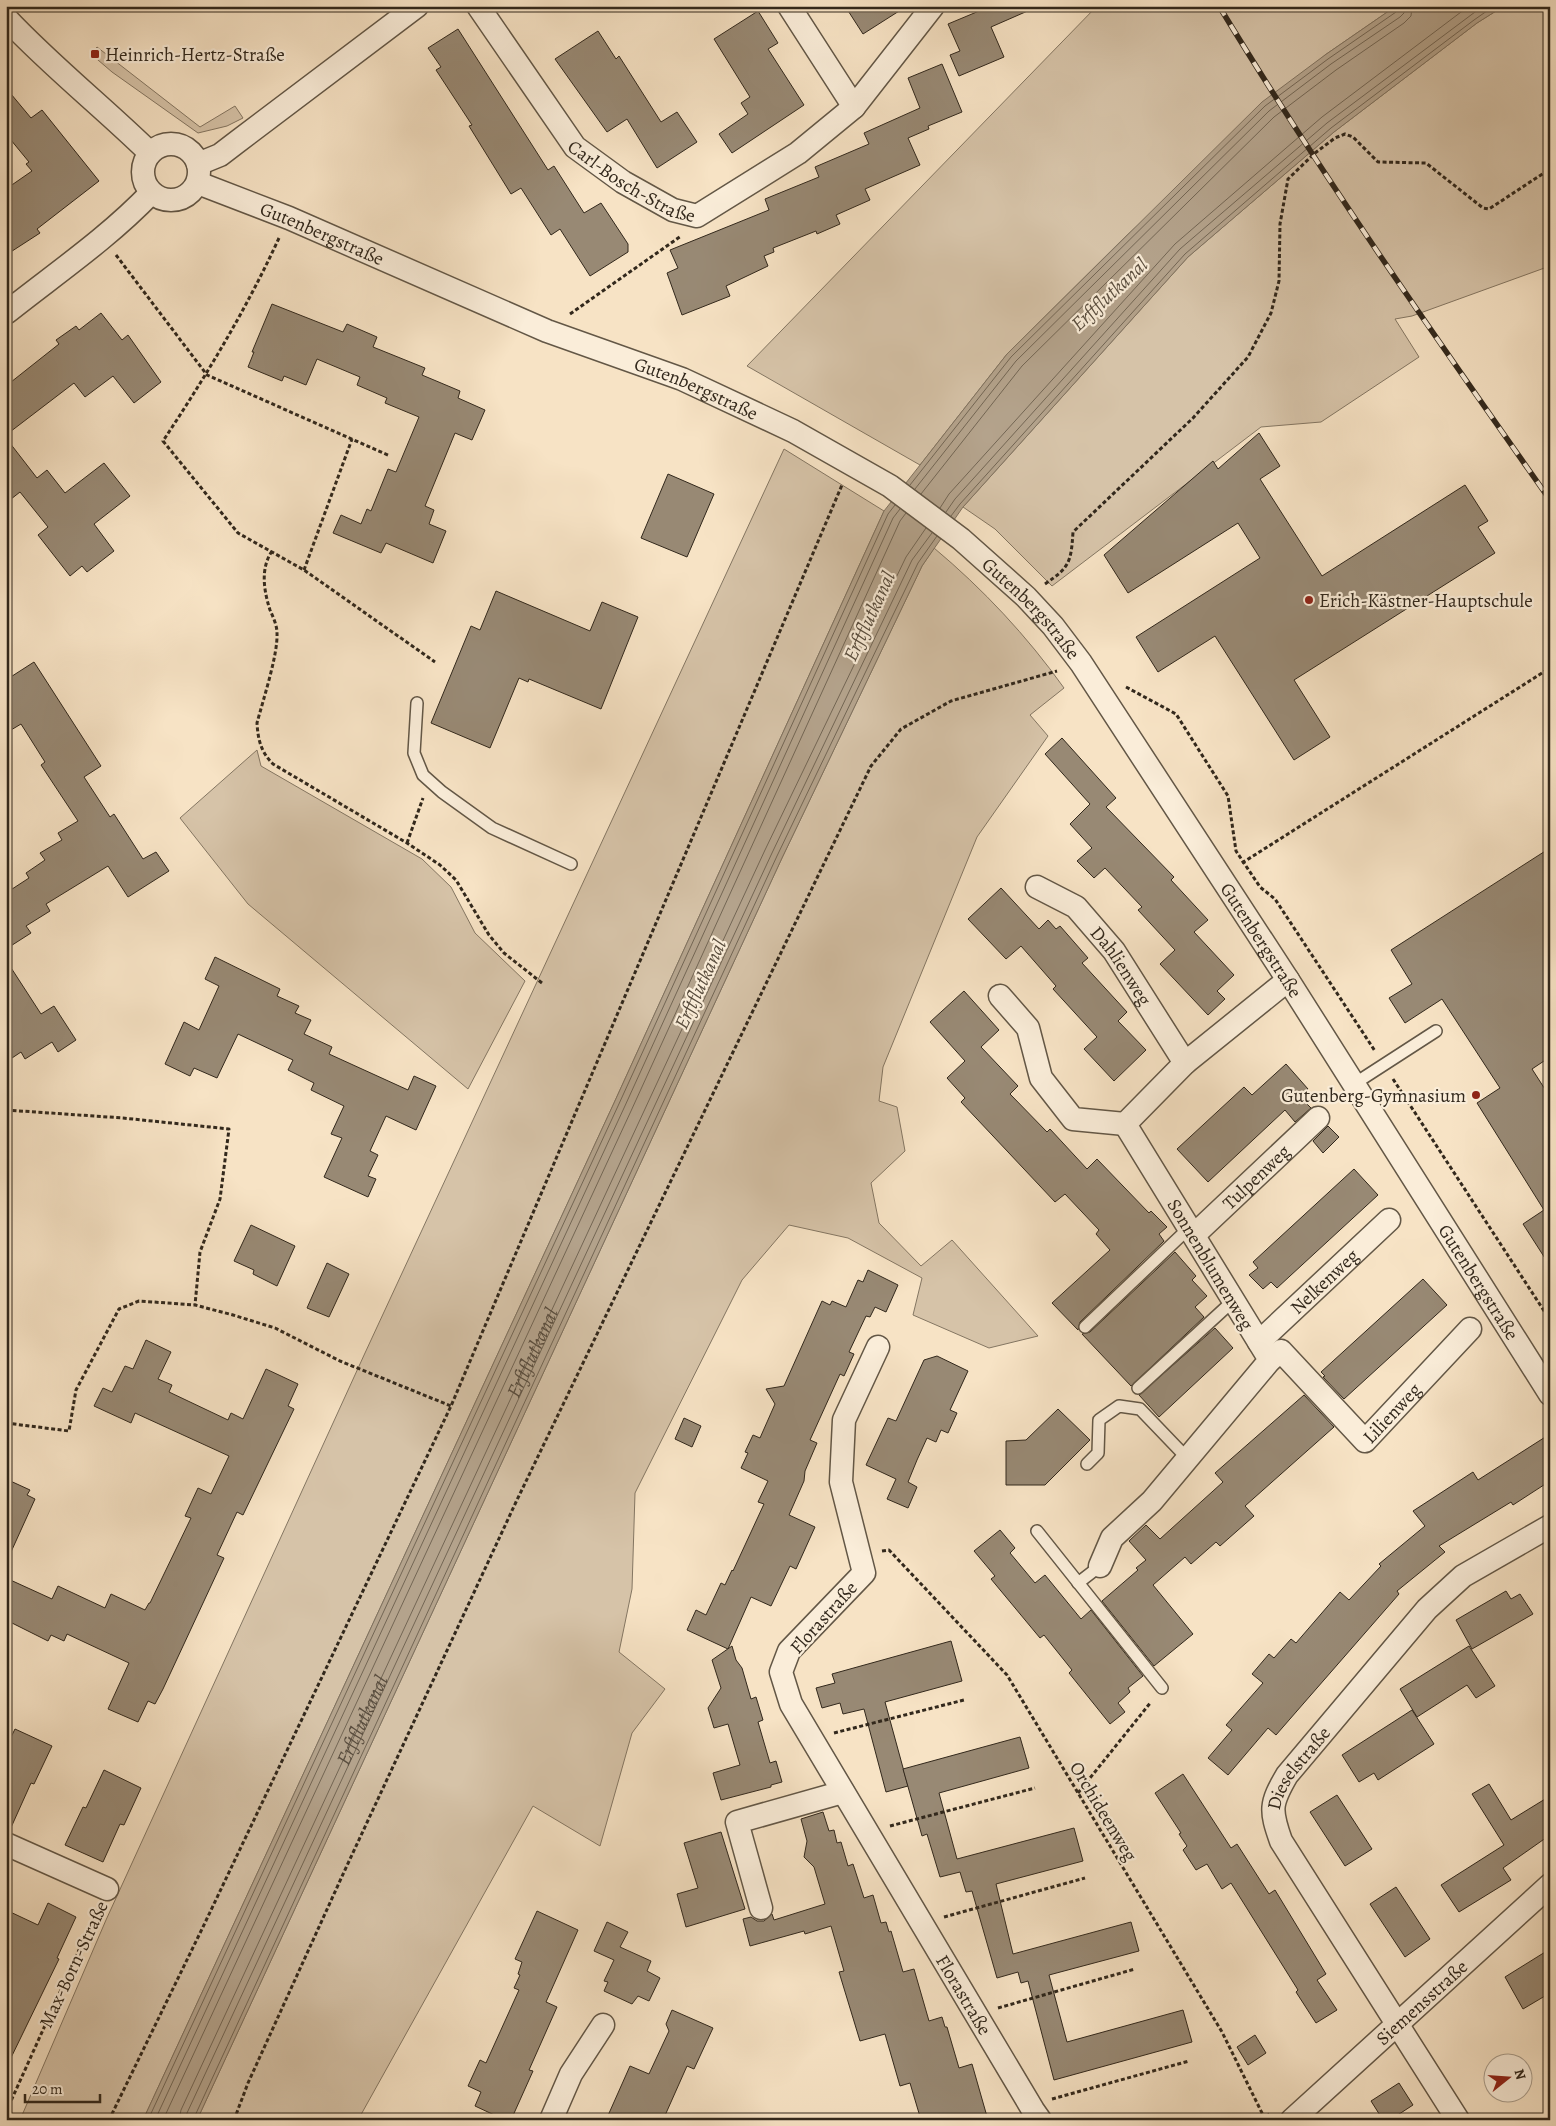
<svg xmlns="http://www.w3.org/2000/svg" width="1556" height="2126" viewBox="0 0 1556 2126" font-family="Alegreya,serif">
<style>
.green{fill:#d6c3a8;stroke:#847662}
.water{fill:#b4a38c;stroke:#80725f}
.lines{fill:none;stroke-linecap:round;stroke-linejoin:round}
.shore{stroke:#736654;stroke-width:1}
.building{fill:#988974;stroke:#32281c}
.service-casing{stroke:#635746;stroke-width:14}
.minor-casing{stroke:#635746;stroke-width:25}
.path{stroke:#32281c;stroke-width:3;stroke-dasharray:4 2.5;stroke-linecap:butt}
.service{stroke:#faedd9;stroke-width:11}
.minor{stroke:#faedd9;stroke-width:22}
.rail-casing{stroke:#32281c;stroke-width:5.5}
.rail{stroke:#faedd9;stroke-width:4;stroke-dasharray:11;stroke-linecap:butt}
.poi-dot{fill:#8f2418;stroke:#faedd9;stroke-width:2}
.labels{text-anchor:middle;stroke-width:4.5;stroke-linejoin:round;paint-order:stroke}
.poi-label{font-size:19px;fill:#32281c;stroke:#faedd9;text-anchor:start}
.street-label{font-size:19px;fill:#32281c;stroke:#faedd9}
.water-label{font-size:20px;font-style:italic;fill:#594d3e;stroke:#faedd9}
</style>
<rect width="100%" height="100%" fill="#f7e3c5"/>
<filter id="stains"><feTurbulence type="fractalNoise" baseFrequency=".004" numOctaves="4"/><feColorMatrix values="0 0 0 0 .2 0 0 0 0 .09 0 0 0 0 .02 0 0 0 .5 -.17"/></filter>
<radialGradient id="worn" r=".72"><stop offset=".6" stop-color="#630" stop-opacity="0"/><stop offset="1" stop-color="#630" stop-opacity=".3"/></radialGradient>
<g class="green">
<polygon points="1097,6 1396,6 1325,55 1126,236 1007,354 920,465 747,366"/>
<polygon points="1504,6 1550,6 1550,266 1412,316 1395,319 1419,357 1321,422 1261,427 1052,586 995,529 963,507 1188,257 1334,132 1477,23"/>
<polygon points="97,47 200,127 235,106 243,118 227,126 198,133 112,72 91,54"/>
<polygon points="784,449 884,511 614,1103 143,2120 20,2120 106,1920 365,1353"/>
<path d="M934,548C983,589 1027,636 1064,688L1030,715L1048,736L977,837L883,1067L879,1101L897,1107L905,1151L871,1183L879,1223L921,1266L952,1240L1038,1336L989,1348L913,1315L922,1278L848,1238L789,1225L742,1280L635,1493L632,1589L619,1652L665,1689L632,1733L600,1846L533,1806L358,2120H197L782,858L922,566Z"/>
<polygon points="257,750 261,766 422,859 451,887 475,933 525,981 468,1089 248,904 180,818"/>
</g>
<polygon class="water" points="1396,6 1504,6 1477,23 1334,132 1188,257 963,507 922,566 782,858 197,2120 143,2120 614,1103 884,511 1007,354 1262,102 1325,55"/>
<g class="lines">
<g class="shore">
<polyline points="910,485 1011,357 1265,106 1328,59 1396,12 1399,6"/>
<polyline points="915,489 1016,361 1269,111 1331,64 1400,17 1404,13 1405,6"/>
<polyline points="921,494 1022,366 1274,117 1336,70 1404,23 1411,16 1412,6"/>
<polyline points="940,508 949,494 1175,244 1322,117 1469,6"/>
<polyline points="946,512 955,499 1180,249 1327,123 1483,6"/>
<polyline points="951,516 960,504 1185,254 1331,128 1474,20 1494,6"/>
<polyline points="148,2120 618,1106 888,514 895,505"/>
<polyline points="155,2120 624,1108 893,518 900,509"/>
<polyline points="163,2120 631,1111 900,521 906,513"/>
<path id="s1" d="M179,2120L181,2110L765,850L906,557L926,528"/>
<polyline points="186,2120 187,2113 772,853 912,560 932,533"/>
<polyline points="193,2120 777,856 918,563 937,536"/>
</g>
</g>
<g class="building">
<polygon points="845,6 907,6 863,34"/>
<polygon points="991,6 1039,6 991,27 1004,57 959,76 950,55 960,51 948,24"/>
<polygon points="758,11 778,43 768,49 804,105 732,153 719,134 748,114 741,103 750,97 714,39"/>
<polygon points="458,29 548,170 554,166 584,213 601,203 628,244 628,252 590,276 560,229 551,235 521,188 511,194 469,126 472,125 436,70 441,67 428,48"/>
<polygon points="598,31 616,59 619,56 661,122 677,112 697,142 657,168 627,119 607,132 555,59"/>
<polygon points="942,64 962,112 928,126 929,129 908,138 920,165 865,189 870,200 836,215 840,224 817,234 816,231 773,248 774,252 764,256 768,266 726,286 730,296 682,315 667,273 678,268 670,250 769,210 765,199 819,177 815,167 869,144 864,133 920,108 908,78"/>
<polygon points="6,88 31,118 42,110 99,181 37,229 40,233 6,255 6,189 32,171 26,164 29,162 6,134"/>
<polygon points="272,304 343,332 347,324 377,337 373,347 425,368 422,375 460,391 458,398 485,410 472,440 455,433 425,506 434,510 429,524 446,531 433,563 386,543 381,553 333,533 341,515 361,524 367,509 371,511 388,469 396,472 419,417 385,403 387,398 357,385 360,377 317,359 306,385 284,376 282,381 248,367 254,352 252,352"/>
<polygon points="101,313 122,340 128,335 161,382 134,403 113,376 85,397 74,383 6,435 6,386 59,344 56,340 76,326 79,330"/>
<polygon points="1259,433 1280,466 1260,479 1322,576 1465,485 1488,521 1478,527 1495,553 1294,680 1330,737 1294,760 1215,636 1158,672 1136,637 1260,558 1238,523 1128,593 1104,555 1213,461 1218,469"/>
<polygon points="6,438 37,478 47,470 65,493 104,463 130,496 94,524 114,551 87,572 82,566 70,576 38,535 48,527 20,492 6,503"/>
<polygon points="668,474 714,494 687,557 641,538"/>
<polygon points="496,591 590,631 602,602 638,617 601,709 529,679 528,682 519,678 490,748 431,723 471,626 480,630"/>
<polygon points="34,662 101,766 84,777 110,817 114,814 143,859 156,852 169,871 128,897 108,866 46,904 50,911 26,926 31,933 6,949 6,893 29,878 26,873 45,860 40,853 62,840 58,833 78,821 41,765 45,762 21,724 6,733 6,680"/>
<polygon points="1062,738 1116,798 1106,807 1174,877 1171,880 1208,920 1194,932 1234,975 1217,991 1225,999 1208,1015 1160,964 1175,950 1138,910 1142,907 1105,868 1094,878 1077,861 1092,848 1070,824 1090,804 1045,754"/>
<polygon points="1550,848 1550,1057 1532,1069 1550,1097 1550,1266 1523,1224 1544,1210 1477,1103 1500,1088 1442,999 1405,1023 1389,998 1412,984 1391,950"/>
<polygon points="1001,888 1039,929 1048,920 1056,929 1060,926 1088,958 1082,963 1127,1012 1118,1021 1146,1050 1114,1081 1084,1049 1097,1037 1053,989 1056,986 1021,946 1006,959 968,919"/>
<polygon points="215,957 280,989 277,996 299,1006 295,1013 311,1020 304,1034 332,1047 329,1054 408,1090 414,1076 436,1086 416,1130 386,1116 370,1151 378,1155 368,1176 376,1179 368,1197 324,1177 342,1138 331,1134 344,1106 311,1090 314,1083 288,1070 293,1060 238,1034 217,1078 194,1068 190,1076 165,1064 184,1022 199,1030 219,986 205,979"/>
<polygon points="6,960 41,1014 54,1006 76,1040 58,1052 52,1042 25,1059 21,1052 6,1062"/>
<polygon points="964,991 999,1030 981,1047 1018,1086 1010,1094 1047,1132 1050,1129 1087,1169 1097,1159 1149,1213 1151,1211 1167,1227 1159,1234 1164,1241 1080,1322 1078,1330 1052,1303 1110,1250 1096,1234 1099,1230 1065,1194 1055,1202 961,1102 965,1098 947,1078 965,1061 930,1022"/>
<polygon points="1286,1064 1308,1089 1300,1097 1311,1108 1295,1122 1285,1110 1208,1182 1177,1149 1244,1087 1252,1095"/>
<polygon points="1328,1126 1339,1137 1323,1153 1313,1141"/>
<polygon points="1354,1169 1378,1195 1277,1288 1271,1282 1263,1289 1249,1275 1258,1268 1253,1262"/>
<polygon points="251,1225 295,1246 277,1286 253,1274 254,1270 234,1261"/>
<polygon points="1175,1252 1196,1276 1192,1280 1207,1296 1195,1307 1204,1317 1131,1386 1082,1334 1090,1332"/>
<polygon points="327,1263 349,1274 329,1317 307,1308"/>
<polygon points="868,1270 898,1285 886,1312 875,1307 870,1317 866,1316 849,1352 854,1354 844,1376 840,1374 810,1440 817,1443 805,1471 804,1481 789,1515 815,1527 796,1569 790,1566 771,1606 751,1597 728,1649 687,1630 696,1610 706,1615 721,1583 725,1585 732,1570 733,1571 764,1504 758,1502 768,1481 741,1468 748,1453 745,1452 753,1435 760,1438 775,1404 766,1389 784,1386 822,1301 830,1305 832,1301 846,1307 858,1280 863,1282"/>
<polygon points="1423,1279 1447,1305 1344,1399 1323,1377 1325,1376 1321,1372"/>
<polygon points="1215,1328 1233,1348 1159,1417 1139,1395"/>
<polygon points="146,1340 171,1352 158,1379 172,1385 169,1392 228,1420 231,1413 243,1419 266,1369 298,1384 288,1406 294,1409 243,1515 237,1512 217,1555 224,1558 163,1689 155,1704 148,1701 138,1722 108,1709 129,1663 67,1634 64,1641 51,1635 48,1641 6,1620 6,1578 52,1599 58,1586 105,1608 111,1594 145,1610 149,1603 150,1603 191,1518 185,1516 198,1488 211,1494 229,1456 135,1413 131,1423 94,1406 103,1388 112,1392 125,1366 133,1369"/>
<polygon points="937,1356 968,1371 950,1410 957,1413 948,1433 941,1430 936,1442 927,1438 917,1460 908,1482 917,1487 908,1508 887,1499 896,1479 866,1465 888,1418 896,1421 924,1360"/>
<polygon points="1304,1395 1334,1427 1245,1506 1254,1516 1220,1546 1216,1542 1191,1564 1185,1557 1153,1585 1193,1634 1154,1666 1102,1601 1138,1570 1136,1568 1146,1560 1129,1541 1146,1525 1160,1539 1223,1482 1215,1473"/>
<polygon points="1058,1409 1090,1440 1045,1485 1006,1485 1006,1441 1026,1440"/>
<polygon points="684,1418 701,1426 692,1447 675,1439"/>
<polygon points="1550,1434 1550,1481 1513,1505 1511,1502 1439,1546 1445,1552 1397,1591 1399,1594 1276,1735 1268,1728 1228,1775 1208,1758 1232,1730 1226,1725 1263,1683 1252,1674 1269,1654 1274,1658 1291,1639 1296,1643 1340,1592 1349,1600 1381,1566 1379,1564 1425,1526 1413,1511 1473,1472 1478,1480"/>
<polygon points="6,1479 30,1490 27,1495 35,1499 6,1563"/>
<polygon points="1000,1530 1015,1548 1010,1553 1035,1583 1045,1575 1081,1619 1091,1610 1143,1676 1128,1688 1130,1692 1118,1703 1125,1712 1110,1724 1069,1673 1072,1670 1044,1635 1040,1638 991,1579 995,1576 974,1551"/>
<polygon points="1506,1591 1511,1599 1520,1594 1533,1614 1472,1649 1456,1620"/>
<polygon points="951,1641 962,1681 885,1702 908,1786 886,1792 864,1709 843,1714 840,1703 822,1708 816,1688 835,1683 832,1674"/>
<polygon points="732,1646 736,1660 742,1668 751,1699 756,1697 763,1720 758,1722 770,1763 776,1761 782,1782 771,1785 771,1787 721,1800 713,1773 740,1765 728,1724 714,1728 708,1708 721,1688 712,1660"/>
<polygon points="1469,1646 1495,1686 1476,1698 1467,1685 1417,1717 1400,1689"/>
<polygon points="1412,1710 1434,1744 1378,1780 1374,1773 1359,1782 1342,1755"/>
<polygon points="15,1729 52,1746 34,1784 31,1783 9,1832 6,1831 6,1747"/>
<polygon points="1020,1737 1029,1768 939,1793 957,1859 1074,1828 1083,1861 996,1884 1013,1954 1131,1922 1139,1951 1049,1975 1067,2042 1183,2010 1192,2042 1054,2080 1028,1981 1021,1983 1018,1972 997,1978 972,1891 966,1892 960,1872 940,1877 927,1834 922,1836 903,1769"/>
<polygon points="104,1770 141,1788 124,1825 120,1824 103,1862 65,1845 83,1807 86,1808"/>
<polygon points="1183,1774 1231,1848 1237,1844 1269,1894 1275,1890 1326,1974 1317,1980 1337,2010 1316,2023 1296,1992 1298,1990 1231,1883 1222,1889 1207,1864 1196,1870 1183,1850 1187,1846 1179,1834 1181,1833 1155,1793"/>
<polygon points="1489,1784 1511,1820 1550,1796 1550,1835 1503,1868 1511,1880 1459,1912 1441,1885 1504,1845 1472,1794"/>
<polygon points="1337,1795 1372,1849 1345,1866 1310,1812"/>
<polygon points="823,1812 829,1831 834,1830 837,1843 841,1842 848,1866 853,1864 864,1898 873,1895 881,1923 886,1922 889,1932 891,1931 903,1972 914,1969 929,2021 942,2017 945,2027 947,2027 959,2068 972,2064 988,2120 921,2120 910,2083 900,2086 885,2034 860,2041 839,1972 844,1971 831,1926 805,1934 804,1931 750,1946 743,1919 751,1917 757,1921 764,1921 772,1914 774,1920 825,1904 814,1867 804,1857 807,1841 801,1819"/>
<polygon points="721,1832 745,1909 686,1927 677,1894 698,1888 684,1843"/>
<polygon points="1396,1887 1430,1939 1405,1957 1370,1904"/>
<polygon points="48,1903 76,1917 57,1958 59,1959 6,2068 6,1910 38,1925"/>
<polygon points="537,1911 578,1930 546,2002 557,2007 529,2070 533,2071 511,2120 505,2120 475,2106 481,2092 468,2086 480,2060 486,2063 519,1990 514,1988 520,1975 518,1974 522,1962 515,1959"/>
<polygon points="607,1922 628,1932 620,1947 651,1961 647,1971 660,1978 649,2001 638,1996 632,2004 604,1991 608,1982 604,1981 614,1960 594,1951"/>
<polygon points="1550,1949 1550,1993 1523,2009 1505,1977"/>
<polygon points="672,2010 713,2028 694,2069 687,2066 663,2120 606,2120 630,2066 649,2074 669,2031 666,2024"/>
<polygon points="1255,2035 1266,2053 1248,2065 1237,2047"/>
<polygon points="1399,2083 1413,2105 1390,2120 1383,2120 1371,2101"/>
</g>
<g class="lines">
<defs>
<g id="service">
<polyline points="417,703 414,753 423,775 442,792 492,828 571,864"/>
<polyline points="1354,1084 1436,1031"/>
<polyline points="1085,1327 1189,1228"/>
<polyline points="1138,1388 1234,1300"/>
<polyline points="1087,1464 1098,1453 1099,1420 1119,1406 1140,1409 1187,1458"/>
<polyline points="1037,1531 1162,1688"/>
<polyline points="1078,1583 1100,1566"/>
</g>
<g id="minor">
<path id="s2" d="M478,6L575,147L623,182L673,210L697,216L798,153L854,107L933,6"/>
<polyline points="789,6 854,107"/>
<path d="M6,18C51,66 103,107 150,153"/>
<circle cx="171" cy="172" r="28"/>
<polyline points="198,164 220,155 237,142 417,6"/>
<path id="s3" d="M198,183L289,218L547,331L682,379L793,431L890,486L961,539L1026,597L1053,626L1081,663L1288,980L1550,1394"/>
<path d="M6,313C55,274 108,238 151,193"/>
<path id="s4" d="M1037,887L1076,907L1114,951L1185,1063"/>
<polyline points="1000,996 1028,1028 1041,1078 1073,1119 1125,1124"/>
<path id="s5" d="M1194,1235L1318,1118"/>
<path id="s6" d="M1259,1342L1389,1220"/>
<path id="s7" d="M878,1347L844,1420L841,1482L864,1573L789,1651L781,1672L791,1704L1033,2110L1040,2120"/>
<path id="s8" d="M1270,1360L1281,1351L1365,1441L1470,1329"/>
<polyline points="1100,1566 1112,1538 1152,1501 1270,1360 1125,1124 1185,1063 1288,980"/>
<polyline points="6,1844 107,1889"/>
<polyline points="761,1908 737,1822 843,1792"/>
<polyline points="551,2120 571,2074 603,2025"/>
<path id="s9" d="M1292,2120L1550,1885"/>
<path id="s10" d="M1458,2120L1281,1841C1270,1810 1270,1804 1287,1775L1427,1609L1463,1576L1550,1526"/>
</g>
</defs>
<use href="#service" class="service-casing"/>
<use href="#minor" class="minor-casing"/>
<g class="path">
<path d="M279,238C246,310 206,376 163,441L238,533L304,570L435,662"/>
<polyline points="116,255 207,375 390,456"/>
<polyline points="570,314 681,236"/>
<path d="M272,551C260,569 264,591 270,610C273,617 277,625 277,633C278,655 263,700 257,723C258,740 261,752 273,764L407,843L440,865L456,880L489,935L504,953L542,983"/>
<polyline points="304,570 352,439"/>
<path d="M1045,584C1070,567 1071,562 1073,532L1193,418L1248,357L1271,313L1279,281L1280,224L1288,179L1315,153L1335,138L1345,134L1353,137L1378,162L1426,163L1483,208L1489,209L1550,169"/>
<polyline points="1126,687 1176,714 1228,796 1236,851 1260,887 1275,899 1375,1051"/>
<polyline points="407,843 423,798"/>
<polyline points="1242,863 1550,668"/>
<polyline points="1393,1079 1550,1320"/>
<polyline points="6,1110 123,1118 229,1129 220,1199 200,1252 195,1305"/>
<polyline points="6,1423 69,1431 76,1390 119,1309 139,1301 195,1305 233,1315 275,1328 340,1361 451,1406"/>
<polyline points="882,1551 889,1550 1007,1675 1222,2032 1264,2117 1269,2114"/>
<polyline points="834,1733 964,1700"/>
<polyline points="1078,1793 1151,1702"/>
<polyline points="890,1826 1035,1788"/>
<polyline points="944,1917 1085,1878"/>
<polyline points="998,2008 1135,1969"/>
<polyline points="1052,2099 1189,2061"/>
<polyline points="6,2112 97,1910"/>
<polyline points="109,2120 202,1929 451,1406 842,485"/>
<polyline points="234,2120 248,2083 344,1872 516,1502 871,766 901,729 951,701 1057,671"/>
</g>
<use href="#service" class="service"/>
<use href="#minor" class="minor"/>
<defs>
<path id="rail" d="M1219,6C1322,176 1436,338 1550,500"/>
</defs>
<use href="#rail" class="rail-casing"/>
<use href="#rail" class="rail"/>
</g>
<g class="poi-dot">
<rect x="90" y="49" width="10" height="10" rx="2.5"/>
<circle cx="1309" cy="600" r="5"/>
<circle cx="1476" cy="1095" r="5"/>
</g>
<g class="labels">
<g class="poi-label">
<text x="105" y="61">Heinrich-Hertz-Straße</text>
<text x="1319" y="607">Erich-Kästner-Hauptschule</text>
<text x="1466" y="1102" text-anchor="end">Gutenberg-Gymnasium</text>
</g>
<g class="street-label">
<text dy="7" stroke="none"><textPath href="#s2" startOffset="238">Carl-Bosch-Straße</textPath></text>
<text dy="7" stroke="none"><textPath href="#s3" startOffset="134">Gutenbergstraße</textPath></text>
<text dy="7" stroke="none"><textPath href="#s3" startOffset="539">Gutenbergstraße</textPath></text>
<text dy="7" stroke="none"><textPath href="#s3" startOffset="944">Gutenbergstraße</textPath></text>
<text dy="7" stroke="none"><textPath href="#s3" startOffset="1349">Gutenbergstraße</textPath></text>
<text dy="7" stroke="none"><textPath href="#s4" startOffset="118">Dahlienweg</textPath></text>
<text dy="7" stroke="none"><textPath href="#s5" startOffset="85">Tulpenweg</textPath></text>
<text transform="translate(1211 1264) rotate(59)" y="7">Sonnenblumenweg</text>
<text dy="7" stroke="none"><textPath href="#s6" startOffset="89">Nelkenweg</textPath></text>
<text dy="7" stroke="none"><textPath href="#s3" startOffset="1754">Gutenbergstraße</textPath></text>
<text dy="7" stroke="none"><textPath href="#s8" startOffset="176">Lilienweg</textPath></text>
<text transform="translate(823 1617) rotate(-48)" y="7">Florastraße</text>
<text dy="7" stroke="none"><textPath href="#s10" startOffset="412">Dieselstraße</textPath></text>
<text transform="translate(1104 1811) rotate(59)" y="7">Orchideenweg</text>
<text transform="translate(73 1964) rotate(-65)" y="7">Max-Born-Straße</text>
<text dy="7" stroke="none"><textPath href="#s7" startOffset="739">Florastraße</textPath></text>
<text dy="7" stroke="none"><textPath href="#s9" startOffset="175">Siemensstraße</textPath></text>
</g>
<g class="water-label">
<text transform="translate(1109 294) rotate(-43)" y="7">Erftflutkanal</text>
<text transform="translate(869 616) rotate(-65)" y="7">Erftflutkanal</text>
<text transform="translate(700 984) rotate(-65)" y="7">Erftflutkanal</text>
<text dy="7" stroke="none"><textPath href="#s1" startOffset="845">Erftflutkanal</textPath></text>
<text dy="7" stroke="none"><textPath href="#s1" startOffset="440">Erftflutkanal</textPath></text>
</g>
</g>
<rect width="1556" height="2126" fill="none" stroke="#f7e3c5" stroke-width="25"/>
<rect x="8" y="8" width="1541" height="2111" fill="none" stroke="#32281c" stroke-width="2.5"/>
<rect x="12" y="12" width="1531" height="2101" fill="none" stroke="#32281c"/>
<g transform="translate(1508 2078) rotate(73)"><circle r="24" fill="#faedd9" stroke="#aa9e8d"/>
<path d="M0-4L9 19L0 12L-9 19Z" fill="#8f2418"/>
<text y="-8" font-size="14" font-weight="bold" text-anchor="middle" fill="#32281c">N</text>
</g>
<path d="M25 2094v8h75v-8" fill="none" stroke="#32281c" stroke-width="2.5"/>
<text x="32" y="2094" font-size="15" fill="#32281c" stroke="#faedd9" stroke-width="4" paint-order="stroke">20 m</text>
<rect width="100%" height="100%" filter="url(#stains)"/>
<rect width="100%" height="100%" fill="url(#worn)"/>
</svg>
